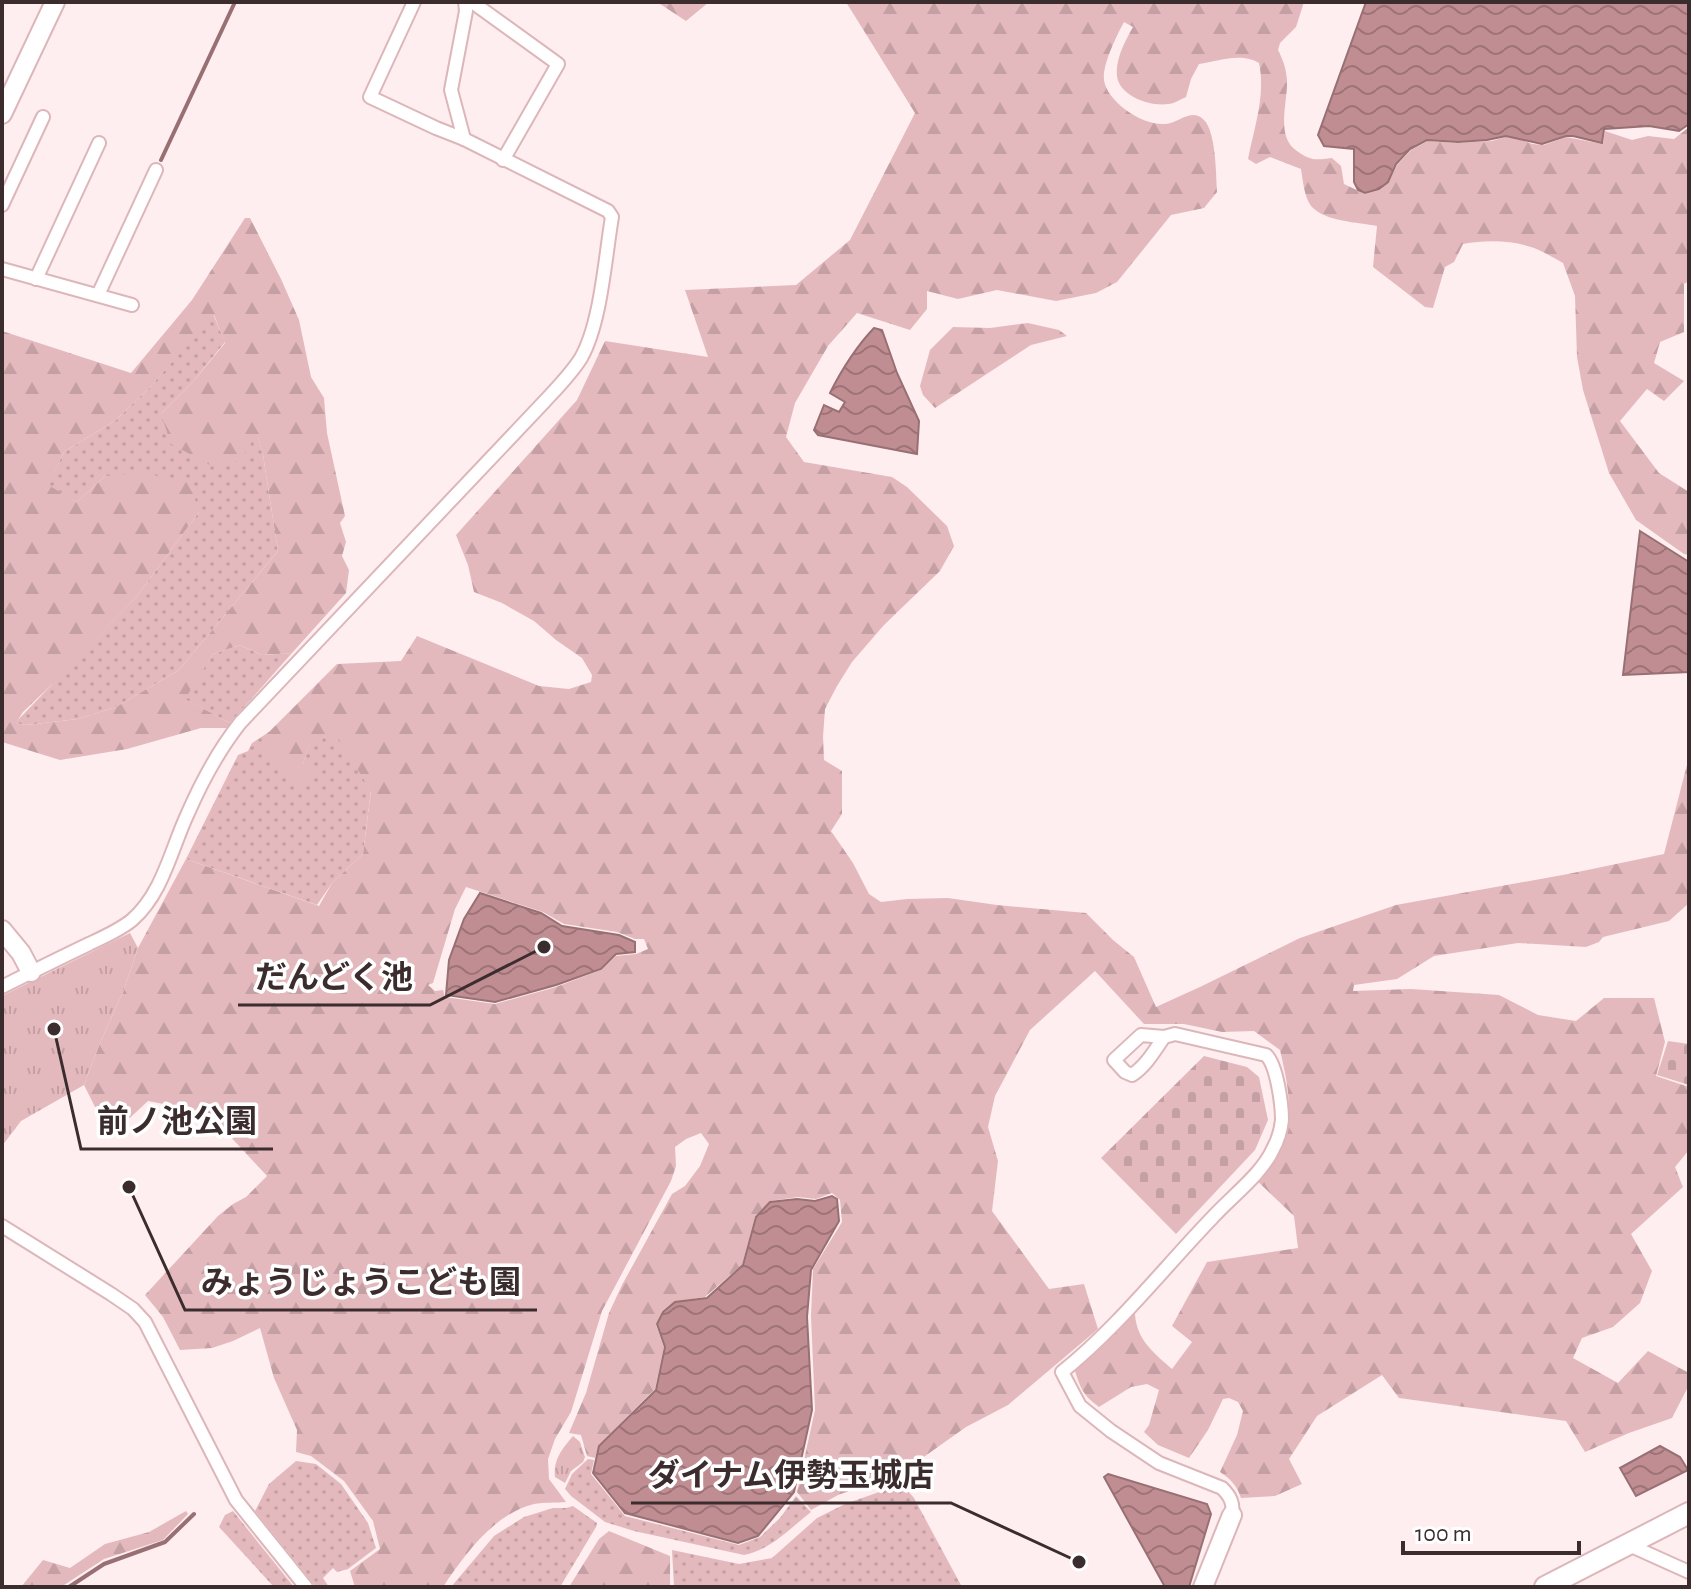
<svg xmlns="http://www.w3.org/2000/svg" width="1691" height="1589" viewBox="0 0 1691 1589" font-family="'Alegreya Sans','Noto Sans JP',sans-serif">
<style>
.grass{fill:url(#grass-dots)}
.forest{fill:url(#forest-firs);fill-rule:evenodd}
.cemetery{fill:url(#cemetery-stones)}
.park{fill:url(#park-tufts)}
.water{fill:url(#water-waves);stroke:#987074;stroke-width:2}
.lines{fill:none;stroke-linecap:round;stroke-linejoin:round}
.stream{stroke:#987074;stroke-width:4}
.street-casing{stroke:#ddb6ba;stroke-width:16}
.secondary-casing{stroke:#ddb6ba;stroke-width:22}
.primary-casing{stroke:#ddb6ba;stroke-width:24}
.street{stroke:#fff;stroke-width:12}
.secondary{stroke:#fff;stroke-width:18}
.primary{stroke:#fff;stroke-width:20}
.leader{fill:none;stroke:#3b2c2e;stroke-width:3}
.callout-dot{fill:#3b2c2e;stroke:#fff;stroke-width:3}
.callout-label{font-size:32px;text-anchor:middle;font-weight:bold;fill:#3b2c2e;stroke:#fff;stroke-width:7;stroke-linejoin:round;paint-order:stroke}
</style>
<defs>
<pattern id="grass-dots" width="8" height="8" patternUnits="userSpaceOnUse" patternTransform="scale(2)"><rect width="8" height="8" fill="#e4b9bd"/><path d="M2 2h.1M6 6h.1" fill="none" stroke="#c49fa3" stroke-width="1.8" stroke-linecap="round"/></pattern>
<pattern id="forest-firs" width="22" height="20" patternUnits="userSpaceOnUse" patternTransform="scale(2)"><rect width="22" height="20" fill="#e4b9bd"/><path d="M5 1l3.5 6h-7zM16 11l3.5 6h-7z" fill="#c49fa3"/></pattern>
<pattern id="cemetery-stones" width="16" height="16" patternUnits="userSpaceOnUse" patternTransform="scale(2)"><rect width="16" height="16" fill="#e4b9bd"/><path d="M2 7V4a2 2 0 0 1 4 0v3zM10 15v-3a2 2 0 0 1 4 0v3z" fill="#c49fa3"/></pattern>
<pattern id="park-tufts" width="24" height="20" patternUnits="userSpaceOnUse" patternTransform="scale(2)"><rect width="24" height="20" fill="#e4b9bd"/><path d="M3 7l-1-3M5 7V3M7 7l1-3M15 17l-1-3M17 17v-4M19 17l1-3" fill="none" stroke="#c49fa3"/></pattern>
<pattern id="water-waves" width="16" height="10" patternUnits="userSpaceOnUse" patternTransform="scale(2)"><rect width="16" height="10" fill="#c08d92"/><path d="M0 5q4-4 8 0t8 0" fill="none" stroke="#9d7378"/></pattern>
</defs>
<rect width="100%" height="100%" fill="#feeeef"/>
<g class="grass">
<polygon points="213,314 225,342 192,383 161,414 257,433 263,455 278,551 179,670 116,707 78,719 26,725 15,723 137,596 199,512 105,476 77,502 47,486 64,452 116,420 150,387"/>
<polygon points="240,645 262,655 292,653 230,723 184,699 213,654"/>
<polygon points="269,732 303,764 310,743 326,737 338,737 371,790 363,854 332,883 317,905 186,859 238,755 248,751 252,743"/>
<path d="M588,1459L594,1460L591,1474L625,1516L739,1545L760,1537L780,1518L796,1496L811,1512C789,1529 772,1549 744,1555L634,1531L605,1522L571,1496L565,1489L572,1474Z"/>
<polygon points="296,1461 316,1464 341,1484 368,1523 376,1548 348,1569 337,1572 333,1568 323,1578 329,1587 316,1587 255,1511 269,1484"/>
<polygon points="902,1484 914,1498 962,1587 674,1587 672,1550 739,1564 772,1558 817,1518 845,1504"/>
<polygon points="573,1506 597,1523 596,1527 560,1587 451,1587 494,1536 524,1517 553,1508 566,1508"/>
<polygon points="233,1511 294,1587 274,1587 219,1527 225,1515"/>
</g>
<g class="forest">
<polygon points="657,2 709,2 686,21"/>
<path d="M846,2H1304L1296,27L1280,43L1278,50C1283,60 1286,68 1287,80C1288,102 1275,137 1297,151C1311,161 1315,160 1332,158L1341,166L1344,184L1365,194L1380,190L1388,183L1397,165L1411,150L1428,141L1457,143L1492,141L1506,137L1518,138L1532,144L1544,145L1566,137L1603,144L1605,131L1632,140L1648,136L1674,139L1689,127V281L1684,284V332L1660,342L1654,363L1684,381L1664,401L1647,389L1620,421L1659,473L1689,492V555L1684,554L1636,520L1609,473L1583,390L1577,357L1575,296L1563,263C1554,258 1544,252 1534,248C1512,240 1486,240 1463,244L1454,262L1445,267L1433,308L1425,307L1373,267L1377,226C1358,222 1325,222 1311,206C1304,196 1303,181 1301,169L1270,157L1256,164L1248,159C1254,128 1266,95 1259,63C1242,52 1218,61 1199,64L1191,79L1186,97C1181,99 1174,104 1168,104C1151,107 1119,96 1117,76C1115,60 1125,41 1133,27L1124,22C1117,35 1102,65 1104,80C1107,102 1143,126 1165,124C1179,124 1190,107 1204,120C1216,132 1216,174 1217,192L1204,208L1171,215L1117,282L1096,293L1056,301L997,290L958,299L927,291V309L910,330L857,313L828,346L795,403L786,437L804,462L892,477L907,487L947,526L954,546L940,571L884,625L852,662L837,686L825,709L823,737L824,760L842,771V814L831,831L853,863L869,894L881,902L907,899L948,898L997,905L1086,913L1113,940L1134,957L1156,1007L1202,986L1300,938L1396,905L1568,874L1664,854L1689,757V903L1669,921L1603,937L1599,942L1586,947L1518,943L1434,956L1397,979L1354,985L1353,991L1411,989L1499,995L1538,1015L1576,1021L1604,998H1654L1665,1042L1656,1076L1689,1087V1150L1675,1167L1683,1187L1631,1234L1652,1271L1640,1303L1613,1327L1582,1338L1573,1358L1618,1383L1648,1351L1689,1373V1385L1672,1418L1629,1433L1585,1452L1566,1421L1399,1398L1382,1375L1317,1416L1289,1459L1302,1484L1275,1496L1241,1498C1237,1486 1231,1479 1220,1472L1237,1435L1243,1411L1238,1402L1229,1398L1223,1399L1208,1430L1189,1458L1158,1445L1144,1432L1149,1425L1159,1390L1147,1384L1131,1387L1099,1407C1081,1394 1080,1386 1073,1365L1135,1305C1133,1336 1150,1350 1172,1369L1192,1342L1172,1326L1207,1262L1298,1248L1294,1216L1253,1177C1262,1164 1280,1145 1285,1130C1293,1103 1286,1077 1280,1050L1254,1031L1222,1032L1184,1024H1144L1095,971L1030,1030L995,1096L988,1127L998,1161L992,1211L1049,1289L1084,1284L1098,1329L1008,1405L966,1427L904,1471L838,1495L811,1510L797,1492L815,1410L811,1316L813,1269L842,1222L840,1200L832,1193L816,1199L798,1197L770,1201L755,1217L742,1265L705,1297L674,1302L662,1311L656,1325L664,1347L655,1389L599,1445L595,1458L587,1456L581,1435L569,1433L586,1393L609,1313L622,1285L672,1194L685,1186L700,1166L709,1144L701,1133L686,1139L675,1147L676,1166L671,1181L602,1311L571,1412L555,1439L548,1459L549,1479L566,1502C556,1503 544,1502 534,1504C494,1514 465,1554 443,1587H355L350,1571L380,1549L373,1521L344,1481L311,1456L296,1452L297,1430L274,1378L260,1328L233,1341L212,1348L180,1350L163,1317L145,1295L218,1216L233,1204L246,1197L267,1176L226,1132L214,1114L148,1101L120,1127L100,1117L84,1085L100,1043L123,992L138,948L186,859L319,906L332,883L363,854L371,791L338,738L326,737L310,744L303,764L312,771L309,781L302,784L292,780L264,752L267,734L337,664L401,661L417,636L539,686L569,689L591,682L592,675L582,658L556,640L534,621L502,603L474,592L468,565L456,535L577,400L605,341L708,357L685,290L796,285L850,240L915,113ZM466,887L543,912L564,924L617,932L635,939H644L648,949L636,954L616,956L601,970L556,987L495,1004L445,997L443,990L435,991L428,985L433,983L455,909Z"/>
<path d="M245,218H250L281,279L299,320L311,377L324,398L327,433L345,516L340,523L346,542L342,556L349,570L346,593L292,653L262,655L240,645L213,654L185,699L230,723L227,728H201L127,749L60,760L2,742V331L131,373L192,300ZM214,315L225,343L192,383L161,414L171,444L210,465L240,461L257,434L263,455L278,551L179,670L116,707L78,719L26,725L16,723L23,712L63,674L137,596L199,512L190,483L144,473L105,476L77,502L48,485L64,452L116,420L150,387Z"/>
<polygon points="1028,323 1059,330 1067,336 1031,345 935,408 923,395 920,386 930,350 953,327 990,328"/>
<polygon points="186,1511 188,1514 163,1540 104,1559 61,1587 21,1587 43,1560 70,1568 105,1544 149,1532"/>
<polygon points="609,1531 670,1556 670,1587 569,1587 599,1539"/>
</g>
<g class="cemetery">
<polygon points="1668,1041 1689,1044 1689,1085 1657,1075"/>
<polygon points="1204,1056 1247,1067 1259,1077 1268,1120 1255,1150 1176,1234 1101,1158"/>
</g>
<g class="park">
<polygon points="130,933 138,948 123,992 100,1043 84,1085 21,1121 2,1146 2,996"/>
<path d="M573,1436L580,1442L585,1457L583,1462L571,1471L565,1483L555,1477C553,1460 562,1449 573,1436Z"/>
</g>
<g class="water">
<polygon points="1366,2 1689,2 1689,124 1679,131 1649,126 1604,129 1602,143 1573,136 1566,136 1542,144 1506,136 1487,140 1458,142 1427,140 1410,149 1396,164 1388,182 1379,189 1365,193 1358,190 1354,182 1354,149 1324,146 1318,135"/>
<path d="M874,328L882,330L897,373L919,421L917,454L818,435L814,430L824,405L839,412L845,402L830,393C842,369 855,348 874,328Z"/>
<polygon points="1640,531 1689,562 1689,672 1623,675"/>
<polygon points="480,893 541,913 562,926 619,935 635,942 635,952 616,954 601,969 556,985 495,1002 446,995 449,960 464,919"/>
<polygon points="832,1196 837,1199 839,1221 811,1270 807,1317 812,1410 794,1492 758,1536 738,1543 625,1513 593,1473 599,1446 656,1390 665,1347 657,1324 663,1312 675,1302 707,1298 743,1265 756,1217 770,1202 797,1199 815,1201"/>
<polygon points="1660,1446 1680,1457 1688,1470 1636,1496 1620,1468"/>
<polygon points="1108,1474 1207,1504 1211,1514 1189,1587 1165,1587 1104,1477"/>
</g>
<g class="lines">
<g class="stream">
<polyline points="161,160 235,2"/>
<polyline points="69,1587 104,1564 165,1542 194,1514"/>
</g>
<defs>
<g id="street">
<polyline points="472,2 558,64 503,160"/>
<polyline points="464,139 451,90 466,11 465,2"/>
<polyline points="2,205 43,117"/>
<polyline points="2,269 132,305"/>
<polyline points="36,279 99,143"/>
<polyline points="98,295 156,170"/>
<path d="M2,987C31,972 60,958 89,944C104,937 120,930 132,920C163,893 171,849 188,813C202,781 218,751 240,723L544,402C557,388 571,374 581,358C601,323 605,258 612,217L608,211L464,139L436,128L370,97L414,2"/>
<path d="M1164,1037C1155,1050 1146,1066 1132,1075L1125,1072L1114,1060L1141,1035L1164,1037L1175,1034L1266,1055C1277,1065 1282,1105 1282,1120C1281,1129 1278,1140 1273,1149C1262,1174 1231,1197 1212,1218C1162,1270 1118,1327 1062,1372L1080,1406L1111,1431L1159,1463L1222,1488C1230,1496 1234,1503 1232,1515"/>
<polyline points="2,1226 111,1294 133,1309 145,1322 236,1500 306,1587"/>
<polyline points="1629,1545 1689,1572"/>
</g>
<g id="secondary">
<polyline points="2,114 55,2"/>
<polyline points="2,930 21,953 31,972"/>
<polyline points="1203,1587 1232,1515"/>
</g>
<polyline id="primary" points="1545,1587 1689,1513"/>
</defs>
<use href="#street" class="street-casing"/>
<use href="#secondary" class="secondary-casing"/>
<use href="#primary" class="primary-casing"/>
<use href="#street" class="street"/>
<use href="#secondary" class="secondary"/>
<use href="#primary" class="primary"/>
</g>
<path class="leader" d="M544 947L430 1005H238M54 1029L81 1149H273M129 1187L185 1310H537M1079 1562L951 1503H631"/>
<g class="callout-dot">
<circle cx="544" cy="947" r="8"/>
<circle cx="54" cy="1029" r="8"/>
<circle cx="129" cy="1187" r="8"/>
<circle cx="1079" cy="1562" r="8"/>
</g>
<g class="callout-label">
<text x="334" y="988">だんどく池</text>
<text x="177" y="1132">前ノ池公園</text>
<text x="361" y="1293">みょうじょうこども園</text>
<text x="791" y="1486">ダイナム伊勢玉城店</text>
</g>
<rect width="1691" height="1589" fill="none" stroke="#3b2c2e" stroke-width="8"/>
<path d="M1403 1541v12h176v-12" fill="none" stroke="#3b2c2e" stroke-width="4"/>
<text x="1415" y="1541" font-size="24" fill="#3b2c2e" stroke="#ffffff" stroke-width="6" paint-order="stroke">100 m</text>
</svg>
